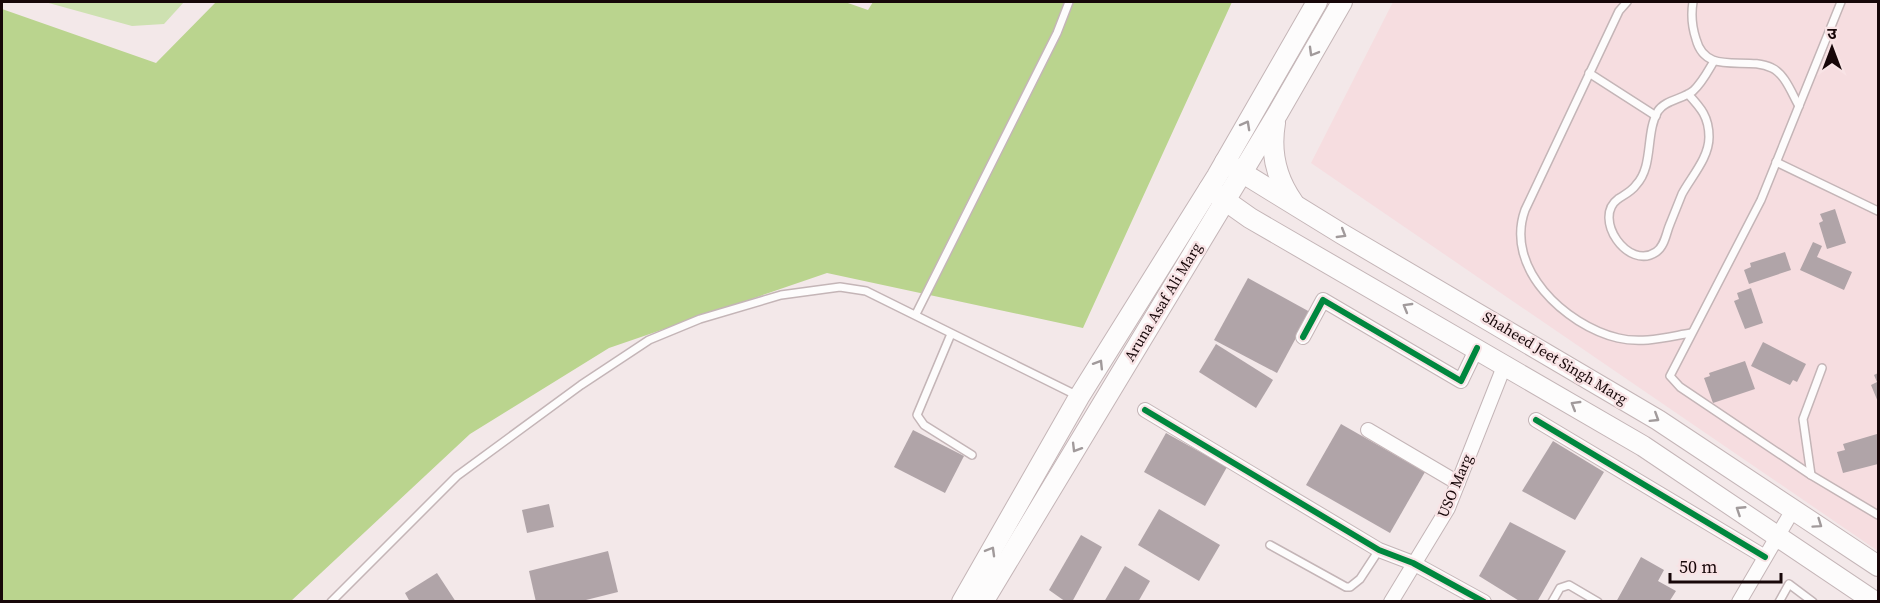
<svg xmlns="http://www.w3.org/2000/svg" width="1880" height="603" viewBox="0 0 1880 603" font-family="'Source Serif 4','Noto Sans Devanagari',serif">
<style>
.built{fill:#f6dde0}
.green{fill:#cee1b1}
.forest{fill:#bad48e}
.building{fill:#b0a4a8}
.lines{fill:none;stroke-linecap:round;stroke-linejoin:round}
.lane-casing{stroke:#c4b5b7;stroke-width:10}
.street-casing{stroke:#c4b5b7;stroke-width:16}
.secondary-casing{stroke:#c4b5b7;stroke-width:22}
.lane{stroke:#fdfcfc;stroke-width:7}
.street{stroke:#fdfcfc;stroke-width:14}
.secondary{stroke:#fdfcfc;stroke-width:20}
.cycleway-casing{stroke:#f8e3e5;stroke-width:10}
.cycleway{stroke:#00873e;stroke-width:6}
.oneway{stroke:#a19a9b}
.labels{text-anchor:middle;stroke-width:5;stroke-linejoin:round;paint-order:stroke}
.street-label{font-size:15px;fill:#170709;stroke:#f8e3e5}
</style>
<rect width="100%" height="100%" fill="#f3e8e9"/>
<polygon class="built" points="1393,2 1878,2 1878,551 1311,163"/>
<polygon class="green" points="45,2 184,2 164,24 132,26"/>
<polygon class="forest" points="216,2 845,2 868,10 873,2 1232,2 1083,328 827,273 609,348 470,434 291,601 2,602 2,9 156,63"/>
<g class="building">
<polygon points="1835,209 1846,243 1827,249 1819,223 1823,221 1820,214"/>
<polygon points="1813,242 1822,246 1817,257 1852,272 1844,290 1800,270"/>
<polygon points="1785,252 1791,270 1749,284 1744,270 1751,267 1750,263"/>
<polygon points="1248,278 1310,312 1277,373 1214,340"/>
<polygon points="1751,288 1763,323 1745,329 1734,301 1739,299 1737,293"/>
<polygon points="1763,342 1806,364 1797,382 1793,380 1790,385 1751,366"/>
<polygon points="1216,344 1273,380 1256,408 1199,372"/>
<polygon points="1745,361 1755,389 1713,403 1704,378 1710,376 1709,373"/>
<polygon points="1878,373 1878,402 1871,385 1877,382 1874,375"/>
<polygon points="1341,424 1425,472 1390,533 1306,485"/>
<polygon points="913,430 964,456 945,493 894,467"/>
<polygon points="1166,433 1227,467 1205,506 1144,472"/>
<polygon points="1877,434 1878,464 1843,473 1837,452 1845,450 1843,444"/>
<polygon points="1553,441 1604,472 1575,520 1522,491"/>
<polygon points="549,504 554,527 527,533 522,510"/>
<polygon points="1159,509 1220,545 1199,581 1138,545"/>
<polygon points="1510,522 1566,551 1537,602 1521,602 1479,576"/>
<polygon points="1081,535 1102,547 1072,602 1066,602 1049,590"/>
<polygon points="608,551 618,592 578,602 536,602 529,571"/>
<polygon points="1641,557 1664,570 1658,581 1676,591 1669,602 1616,602"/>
<polygon points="1125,566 1150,581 1138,602 1104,602"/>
<polygon points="437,573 456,602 410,602 405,593"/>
</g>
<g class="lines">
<defs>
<g id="lane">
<path d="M1627,2L1619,11L1525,210C1504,268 1565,325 1618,338C1642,344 1667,337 1691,333"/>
<path d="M1693,2C1691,14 1692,27 1696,39C1706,77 1746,55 1772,68C1785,74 1792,94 1799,106"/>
<polyline points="1841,2 1761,200 1670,376 1680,387 1811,475 1878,515"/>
<polyline points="1589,73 1656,116"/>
<path d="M1688,94C1701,108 1709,117 1709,137C1709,158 1691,177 1682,194C1678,204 1674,214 1670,224C1666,233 1665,246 1656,252C1628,271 1592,218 1618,199C1624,195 1632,191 1636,185C1654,166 1645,133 1658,111C1665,100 1683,99 1693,91C1702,83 1708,71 1714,61"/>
<polyline points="1776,162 1878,211"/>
<polyline points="916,314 1057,33 1069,2"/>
<polyline points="951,334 917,415 924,425 972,455"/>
<polyline points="1811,475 1803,419 1822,368"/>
<polyline points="1270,545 1346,587 1350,587 1360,579 1379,550"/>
<polyline points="331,602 457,476 581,385 649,340 700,319 781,295 840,287 866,291 1076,395"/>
<polyline points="1552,602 1560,588 1569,585 1598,602"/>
<polyline points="1779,602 1789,584 1813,602"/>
</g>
<g id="street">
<polyline points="1303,337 1323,300 1461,381 1477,348"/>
<polyline points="1145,410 1379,550 1413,563 1484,602"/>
<polyline points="1536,420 1765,557"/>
<polyline points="1368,430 1458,483"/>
<polyline points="1391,602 1448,508 1505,364"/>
<polyline points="1739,602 1794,508"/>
</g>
<g id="secondary">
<path d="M1275,123C1270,152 1276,178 1293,202"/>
<polyline points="1225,162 1342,234 1658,420 1878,566"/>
<polyline points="1209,189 1250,218 1643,446 1875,602"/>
<polyline points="962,602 1079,397 1217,176 1317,2"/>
<polyline points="983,602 1278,113 1342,2"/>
</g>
</defs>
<use href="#lane" class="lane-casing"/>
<use href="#street" class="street-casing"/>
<use href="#secondary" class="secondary-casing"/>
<use href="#lane" class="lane"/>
<use href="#street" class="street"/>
<use href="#secondary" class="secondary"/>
<defs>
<g id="cycleway">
<polyline points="1303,337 1323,300 1461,381 1477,348"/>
<polyline points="1145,410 1379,550 1413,563 1484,602"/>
<polyline points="1536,420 1765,557"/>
</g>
</defs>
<use href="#cycleway" class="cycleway-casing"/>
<use href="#cycleway" class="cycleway"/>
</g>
<defs><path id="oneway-chevron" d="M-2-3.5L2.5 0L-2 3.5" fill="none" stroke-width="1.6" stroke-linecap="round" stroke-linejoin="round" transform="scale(1.5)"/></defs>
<g class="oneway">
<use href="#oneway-chevron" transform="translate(1313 52) rotate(120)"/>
<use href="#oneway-chevron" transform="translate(1246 125) rotate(-61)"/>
<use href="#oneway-chevron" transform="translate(1342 234) rotate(31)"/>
<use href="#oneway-chevron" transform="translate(1407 307) rotate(-150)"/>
<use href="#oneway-chevron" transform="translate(1099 364) rotate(-58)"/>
<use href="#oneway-chevron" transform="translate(1575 405) rotate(-149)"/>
<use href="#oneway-chevron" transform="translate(1655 418) rotate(32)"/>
<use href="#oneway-chevron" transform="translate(1076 448) rotate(121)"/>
<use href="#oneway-chevron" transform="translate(1740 510) rotate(-147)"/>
<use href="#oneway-chevron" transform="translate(1818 524) rotate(35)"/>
<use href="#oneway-chevron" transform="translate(991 551) rotate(-60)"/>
</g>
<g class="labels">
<g class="street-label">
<text transform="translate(1163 302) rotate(-59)" y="5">Aruna Asaf Ali Marg</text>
<text transform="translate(1555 358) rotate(31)" y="5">Shaheed Jeet Singh Marg</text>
<text transform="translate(1455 486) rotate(-67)" y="5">USO Marg</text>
</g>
</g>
<rect width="1880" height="603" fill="none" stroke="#170709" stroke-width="6"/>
<g transform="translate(1832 48)" stroke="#f8e3e5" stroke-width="4.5" paint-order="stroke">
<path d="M0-4.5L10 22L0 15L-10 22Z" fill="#170709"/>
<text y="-9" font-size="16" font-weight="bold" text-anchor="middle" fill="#170709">उ</text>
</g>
<path d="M1670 573v9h111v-9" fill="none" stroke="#170709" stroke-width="3"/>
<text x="1679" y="573" font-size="18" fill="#170709" stroke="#f8e3e5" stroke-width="4.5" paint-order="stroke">50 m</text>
</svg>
